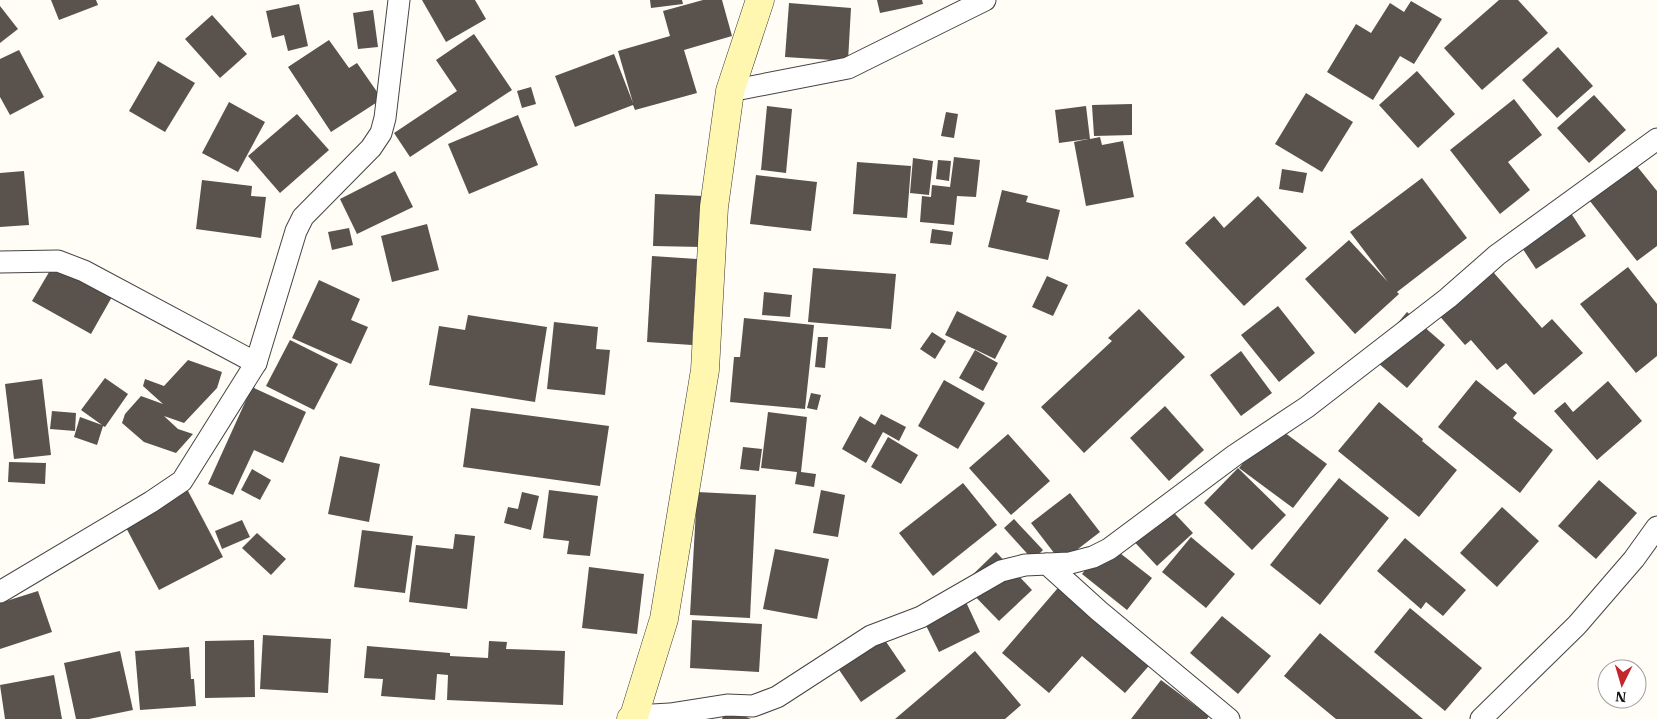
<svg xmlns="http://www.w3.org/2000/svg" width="1657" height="719" viewBox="0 0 1657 719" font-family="'IBM Plex Serif',serif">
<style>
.building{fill:#5a524d}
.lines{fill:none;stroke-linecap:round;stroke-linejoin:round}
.street-casing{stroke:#444;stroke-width:23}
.secondary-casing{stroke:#333;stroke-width:29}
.street{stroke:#fff;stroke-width:21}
.secondary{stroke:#fff6b0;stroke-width:28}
</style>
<rect width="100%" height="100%" fill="#fffdf5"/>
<g class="building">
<polygon points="51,0 96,0 98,5 59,20"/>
<polygon points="422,0 475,0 486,19 446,42"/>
<polygon points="650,0 682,0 683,4 651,8"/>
<polygon points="703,0 722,0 732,36 684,50 697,93 635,110 633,105 575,127 555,76 614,54 633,103 618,51 670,36 663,11"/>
<polygon points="877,0 922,0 923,4 880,13"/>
<polygon points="1499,0 1518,0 1548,33 1482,90 1444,48"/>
<polygon points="1411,1 1442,19 1414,64 1400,56 1373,100 1327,72 1356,24 1371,33 1390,3 1404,12"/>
<polygon points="789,3 851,8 848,61 785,57"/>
<polygon points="299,4 308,46 288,51 284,35 272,38 266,11"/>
<polygon points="0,6 18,29 0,43"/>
<polygon points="373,10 378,47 358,49 353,13"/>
<polygon points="212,15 247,54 220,78 185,39"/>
<polygon points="474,34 512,90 410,157 394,133 457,91 436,60"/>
<polygon points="329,40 349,68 357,63 382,99 331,132 288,67"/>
<polygon points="1558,47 1593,86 1557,118 1522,80"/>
<polygon points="19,50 44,97 10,115 0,97 0,59"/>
<polygon points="158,61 195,83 165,132 129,111"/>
<polygon points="1417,71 1455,114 1418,148 1379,105"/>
<polygon points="531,87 536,104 522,108 517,91"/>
<polygon points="1306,93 1353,122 1322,172 1275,144"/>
<polygon points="1594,95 1626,130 1589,163 1557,128"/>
<polygon points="1514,99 1542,135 1508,162 1530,190 1500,214 1450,150"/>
<polygon points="229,102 265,122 238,172 202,153"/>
<polygon points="1132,104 1132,135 1094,136 1092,105"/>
<polygon points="767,106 792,109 786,173 761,170"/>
<polygon points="1086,106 1090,139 1100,137 1102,145 1123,141 1134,197 1086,206 1074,142 1088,139 1059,143 1055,110"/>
<polygon points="946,112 958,114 954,138 941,136"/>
<polygon points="297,114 329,150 280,193 248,156"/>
<polygon points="518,115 538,165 469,194 448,144"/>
<polygon points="954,157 980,160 976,197 957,196 954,225 920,222 922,196 931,197 932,185 950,187"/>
<polygon points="913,158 933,161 929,195 910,193"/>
<polygon points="938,160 951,161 949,181 936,179"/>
<polygon points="1632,160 1657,191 1657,246 1637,261 1586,196"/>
<polygon points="857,162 911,166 907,218 853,214"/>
<polygon points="1282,169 1307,173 1303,193 1279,189"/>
<polygon points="24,171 29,225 0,227 0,173"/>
<polygon points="395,171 413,207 357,234 340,199"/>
<polygon points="756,175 817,182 811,231 750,224"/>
<polygon points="1422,178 1467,238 1397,292 1399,294 1355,334 1305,279 1349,240 1388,282 1350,232"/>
<polygon points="202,180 252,186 251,196 266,197 261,238 196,229"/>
<polygon points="1002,190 1028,196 1026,202 1060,210 1048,260 988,247"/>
<polygon points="655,194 704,196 702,247 653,246"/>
<polygon points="1258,196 1307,248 1244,306 1185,243 1214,216 1224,228"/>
<polygon points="1561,198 1586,236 1536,269 1511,231"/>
<polygon points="427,224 439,270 392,282 381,236"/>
<polygon points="349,228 353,245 332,250 328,232"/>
<polygon points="932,229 953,232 951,245 930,243"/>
<polygon points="652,256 697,259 692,345 647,342"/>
<polygon points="1481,258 1542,328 1552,319 1583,353 1534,395 1506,363 1497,370 1471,340 1465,345 1429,304"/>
<polygon points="55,262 113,295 91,334 32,301"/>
<polygon points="1628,267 1657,304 1657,356 1636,373 1580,304"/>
<polygon points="813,268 896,274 891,329 808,322"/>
<polygon points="1047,276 1068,285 1053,316 1032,307"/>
<polygon points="319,280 360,299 351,320 368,327 351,364 292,338"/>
<polygon points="764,292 792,295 790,317 762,315"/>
<polygon points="1278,306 1315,353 1279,382 1241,335"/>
<polygon points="1139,309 1185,357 1084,453 1041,407 1112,341 1108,338"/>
<polygon points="957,311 1007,336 995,359 945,335"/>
<polygon points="1407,312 1445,345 1407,388 1370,356"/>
<polygon points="468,315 547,327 535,402 429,385 439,326 465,330"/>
<polygon points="744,318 814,325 805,409 730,402 734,357 740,357"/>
<polygon points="554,322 598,327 596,349 610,350 605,395 547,389"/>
<polygon points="932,332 946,341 935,359 920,349"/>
<polygon points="818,337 828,337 825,368 815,367"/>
<polygon points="290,340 338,364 314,410 266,386"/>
<polygon points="975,350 998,363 983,391 959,378"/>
<polygon points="1241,351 1272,393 1241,416 1210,375"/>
<polygon points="188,360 222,372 217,388 184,423 164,416 178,429 193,434 176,453 144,442 122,423 125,414 141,396 163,404 143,386 145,379 164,386"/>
<polygon points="105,378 128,394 105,427 103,426 97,445 74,437 80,417 102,425 81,410"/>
<polygon points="42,379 51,455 14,459 5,384"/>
<polygon points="944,380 985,403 958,449 918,426"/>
<polygon points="1476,380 1517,413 1513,418 1553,450 1520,493 1438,427"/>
<polygon points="1608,381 1642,421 1597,460 1554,411 1565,402 1573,412"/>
<polygon points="252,387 306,412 283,463 254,450 233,495 208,484"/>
<polygon points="811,393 821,395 817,410 807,408"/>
<polygon points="1379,402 1423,439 1422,441 1457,470 1419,517 1338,451"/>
<polygon points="1165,406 1204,450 1169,481 1130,438"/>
<polygon points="471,408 609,426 600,486 463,467"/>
<polygon points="52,411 76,413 75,431 50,429"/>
<polygon points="768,412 807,417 801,472 816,474 814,487 795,484 797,472 761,468"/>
<polygon points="881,414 906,427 899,441 883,432 866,463 842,449 860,416 875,425"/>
<polygon points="1273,424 1327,464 1293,508 1239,468"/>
<polygon points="1008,434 1050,481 1011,515 969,468"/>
<polygon points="888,437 918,455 901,484 871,467"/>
<polygon points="743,447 762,449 759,471 740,469"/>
<polygon points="340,456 380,464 369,522 328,514"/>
<polygon points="9,462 46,463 45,484 8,482"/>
<polygon points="1238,468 1286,515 1252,550 1204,503"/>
<polygon points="252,469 271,480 260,500 241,490"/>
<polygon points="1339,478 1389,518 1320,605 1270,565"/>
<polygon points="1599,480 1637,513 1596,559 1558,526"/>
<polygon points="963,483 997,525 933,576 899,533"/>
<polygon points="187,489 223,557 159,590 123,522"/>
<polygon points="549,490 598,496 590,556 567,554 569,541 543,538"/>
<polygon points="821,490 845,495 838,537 813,533"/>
<polygon points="522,492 539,496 531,530 504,523 508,507 518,509"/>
<polygon points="697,492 756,495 750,618 690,615"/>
<polygon points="1070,493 1100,532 1061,562 1031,523"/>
<polygon points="1162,500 1193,533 1157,566 1127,534"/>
<polygon points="1502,507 1539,541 1497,587 1460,553"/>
<polygon points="1014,519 1043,550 1033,560 1004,528"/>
<polygon points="242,520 250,537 222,549 215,531"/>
<polygon points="362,530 413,536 405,593 354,587"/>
<polygon points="257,533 286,559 271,575 242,548"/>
<polygon points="455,534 475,536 467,609 409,602 416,545 453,549"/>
<polygon points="1191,537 1235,574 1206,608 1162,572"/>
<polygon points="1405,538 1466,590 1443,616 1426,602 1421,609 1377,571"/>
<polygon points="1107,543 1152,578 1127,610 1082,574"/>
<polygon points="775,549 829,559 817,619 763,609"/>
<polygon points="996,552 1032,590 999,621 963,584"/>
<polygon points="589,567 644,574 637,634 582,628"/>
<polygon points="1063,582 1154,660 1125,693 1082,656 1049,693 1002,653"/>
<polygon points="959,587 980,632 939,652 917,607"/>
<polygon points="38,591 52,632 0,649 0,603"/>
<polygon points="1410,608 1482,668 1445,711 1374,652"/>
<polygon points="1222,616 1271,656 1238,694 1190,653"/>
<polygon points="692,620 762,624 759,672 690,668"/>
<polygon points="876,627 906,671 861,702 831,658"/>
<polygon points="1320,633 1423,719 1336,719 1284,676"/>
<polygon points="263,635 331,639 328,693 260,689"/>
<polygon points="254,640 255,697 205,698 205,641"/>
<polygon points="489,641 507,642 506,649 565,651 563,705 447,700 448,675 437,674 435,700 381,696 383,679 364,678 367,646 450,653 450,656 488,658"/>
<polygon points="189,647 191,679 194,679 196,706 140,710 135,651"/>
<polygon points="120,651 133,710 89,719 76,719 64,663"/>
<polygon points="975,651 1021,705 1005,719 895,719"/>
<polygon points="54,675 62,719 5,719 0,685"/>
<polygon points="1161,680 1209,716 1207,719 1131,719"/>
<polygon points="726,709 751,719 722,719"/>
</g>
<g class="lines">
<defs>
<g id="street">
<polyline points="730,91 848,68 985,0"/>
<polyline points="0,262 58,261 84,271 256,363"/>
<polyline points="1047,564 1099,611 1229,719"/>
<polyline points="0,592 151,502 182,481 256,363 296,231 303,217 371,148 381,133 385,118 399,0"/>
<polyline points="634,716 670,714 727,705 753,706 777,697 871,636 921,617 1001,571 1025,565 1070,563 1093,557 1109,549 1235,455 1307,407 1448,298 1497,255 1657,139"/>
<polyline points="1481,719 1577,625 1634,559 1657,527"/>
</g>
<polyline id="secondary" points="631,719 634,716 664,619 705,370 714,207 730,91 760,0"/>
</defs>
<use href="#street" class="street-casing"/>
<use href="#secondary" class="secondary-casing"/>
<use href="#street" class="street"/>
<use href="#secondary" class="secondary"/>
</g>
<g transform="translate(1622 684) rotate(185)"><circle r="24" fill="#ffffff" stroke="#a0a0a0"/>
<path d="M0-4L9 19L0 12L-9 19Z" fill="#c4262e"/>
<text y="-8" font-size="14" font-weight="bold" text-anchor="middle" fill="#111111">N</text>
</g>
</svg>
